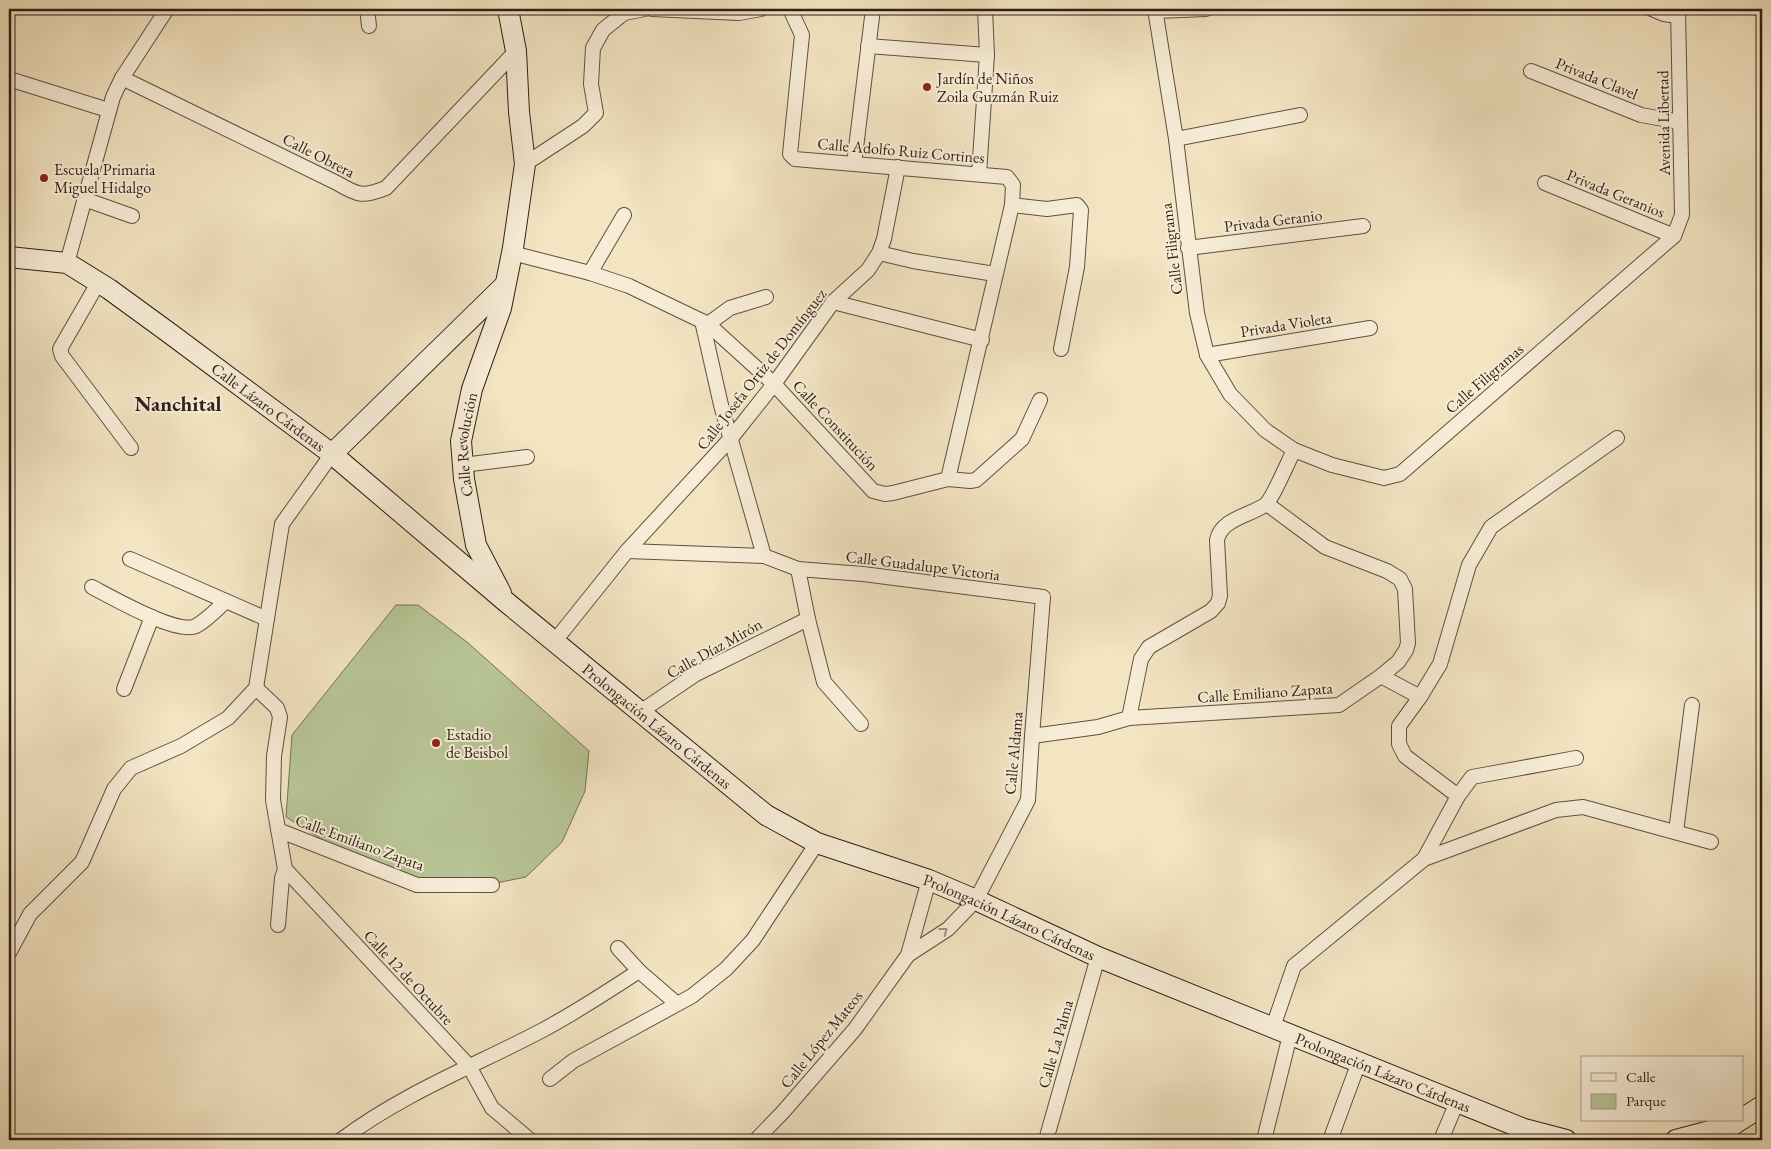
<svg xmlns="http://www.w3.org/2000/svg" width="1771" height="1149" viewBox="0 0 1771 1149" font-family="'EB Garamond',serif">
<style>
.green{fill:#b8c596;stroke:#737256}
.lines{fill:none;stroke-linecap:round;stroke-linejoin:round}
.street-casing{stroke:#5f5041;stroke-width:16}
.secondary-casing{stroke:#2e1f16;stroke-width:22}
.street{stroke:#f7edd7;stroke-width:14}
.secondary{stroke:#f7edd7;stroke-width:20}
.oneway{stroke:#9d9080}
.poi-dot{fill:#8f2418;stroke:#f7edd7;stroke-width:2}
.labels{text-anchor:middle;stroke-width:4;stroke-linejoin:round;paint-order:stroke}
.poi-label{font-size:16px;fill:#2e1f16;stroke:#f7edd7;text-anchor:start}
.street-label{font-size:16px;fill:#2e1f16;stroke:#f7edd7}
.district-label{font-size:21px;font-weight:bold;fill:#2e1f16;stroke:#f7edd7}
</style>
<rect width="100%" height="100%" fill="#f3e4c2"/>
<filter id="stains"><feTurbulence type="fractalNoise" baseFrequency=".004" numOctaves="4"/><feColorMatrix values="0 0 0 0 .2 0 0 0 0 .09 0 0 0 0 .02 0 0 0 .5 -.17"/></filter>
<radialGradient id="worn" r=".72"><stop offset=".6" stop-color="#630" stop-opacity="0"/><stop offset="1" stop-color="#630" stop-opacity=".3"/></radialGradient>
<polygon class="green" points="396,605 418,605 467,642 589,751 585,791 562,842 526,877 457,891 368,868 286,817 292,735"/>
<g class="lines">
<defs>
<g id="street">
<polyline points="367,9 369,26"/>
<polyline points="652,9 739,13 761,9"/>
<polyline points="790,9 802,35 790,154 795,159 1007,177 1013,185 1012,205 948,479"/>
<polyline points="1155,9 1176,139 1197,313 1207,355 1230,394 1265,430 1294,450 1332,465 1384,478 1400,474 1674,236 1682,215 1678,9"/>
<polyline points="1652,9 1664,14 1678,16"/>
<polyline points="1156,11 1206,9"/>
<polyline points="868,46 987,55"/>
<polyline points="1531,71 1641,115 1680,122"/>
<path d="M122,78L337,183C359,196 363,197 386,188L516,51"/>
<polyline points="9,79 108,110"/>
<polyline points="1176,139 1300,115"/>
<polyline points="525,164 583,126 596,113 591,84 593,48 603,30 624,13 645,9"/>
<polyline points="854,164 873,9"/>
<polyline points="979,174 987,55 985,9"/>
<polyline points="1545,183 1674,236"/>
<polyline points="84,199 132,216"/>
<polyline points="1012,205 1047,209 1077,205 1081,210 1077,267 1061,349"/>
<polyline points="1188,248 1363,226"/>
<polyline points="512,253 590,273 629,286 708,324 774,384 873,491 885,494 893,493 948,479 970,481 976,480 1022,439 1040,400"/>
<polyline points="879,253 913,261 995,274"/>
<polyline points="67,263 113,97 122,78 167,9"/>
<polyline points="590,273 624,215"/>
<polyline points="98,283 60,349 62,356 131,448"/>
<polyline points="833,302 982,340"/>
<polyline points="702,321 721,405 764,556 798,569 863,574 1043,597 1032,736 1028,800 976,900 948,929 908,955"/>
<polyline points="708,324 730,308 766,297"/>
<polyline points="1207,355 1370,328"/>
<polyline points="463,465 527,457"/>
<polyline points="627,551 764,556"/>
<polyline points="130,559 267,619"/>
<polyline points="798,569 808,619 824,682 861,724"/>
<path d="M92,587C111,597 177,635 196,626C207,620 217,609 226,601"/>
<polyline points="554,642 627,551 732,437 774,384 833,302 868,270 879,253 884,239 898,167"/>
<polyline points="1381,676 1420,697"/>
<polyline points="256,688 277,708 280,717 274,756 273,800 285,869 469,1066 492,1108 530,1140"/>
<polyline points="124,689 152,617"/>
<polyline points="640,712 696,674 808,619"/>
<path d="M1129,718L1141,659L1149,647L1211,611L1218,603L1220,596L1217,540C1221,519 1249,516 1265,505C1272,500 1289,460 1294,450"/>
<polyline points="1032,736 1098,727 1129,718 1339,705 1381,676 1398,662 1406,650 1408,643 1405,589 1400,579 1387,571 1325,547 1267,504"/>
<polyline points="1458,796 1405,756 1399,744 1399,726 1420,697 1440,664 1469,565 1491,527 1617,438"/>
<polyline points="278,830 417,885 492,885"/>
<polyline points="1676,832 1692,705"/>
<polyline points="1424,859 1458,796 1472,777 1576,758"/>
<polyline points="278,925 282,878 285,869"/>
<polyline points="618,948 639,971 676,1003"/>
<polyline points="9,953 30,914 82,862 114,789 131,768 181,746 228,718 256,688 282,524 332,454"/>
<polyline points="1273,1027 1294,966 1424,859 1556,810 1583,807 1711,842"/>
<polyline points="550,1079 573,1061 692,996 726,969 753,940 817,843"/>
<polyline points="1332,1135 1359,1062"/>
<path d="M341,1140C402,1094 474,1066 541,1031C575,1013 607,992 639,971"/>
<polyline points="756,1140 783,1112 855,1029 908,955 929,880"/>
<polyline points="1046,1140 1098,957"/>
<polyline points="1264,1140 1290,1035"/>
<polyline points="1441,1140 1457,1102"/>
</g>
<g id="secondary">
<path id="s1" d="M9,257L67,263L109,289L168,332L332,454L505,601L766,815L817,843L929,880L976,900L1098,957L1524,1129L1566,1140"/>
<polyline points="332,454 505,285"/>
<path id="s2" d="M501,593L476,545L464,479L461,441L472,389L501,308L513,248L525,164L519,112L516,51L508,9"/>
<polyline points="1742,1119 1762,1106"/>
<polyline points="1676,1140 1733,1125 1740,1120"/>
</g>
</defs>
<use href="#street" class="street-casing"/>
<use href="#secondary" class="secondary-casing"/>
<use href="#street" class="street"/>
<use href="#secondary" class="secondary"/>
</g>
<defs><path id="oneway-chevron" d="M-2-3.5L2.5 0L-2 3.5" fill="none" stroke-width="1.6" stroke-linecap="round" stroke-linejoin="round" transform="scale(1.25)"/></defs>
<use class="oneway" href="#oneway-chevron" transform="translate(944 931) rotate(-37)"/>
<g class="poi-dot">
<circle cx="927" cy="87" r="5"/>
<circle cx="44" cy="178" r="5"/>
<circle cx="436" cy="743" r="5"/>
</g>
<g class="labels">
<g class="poi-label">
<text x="937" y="84">Jardín de Niños<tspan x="937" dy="18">Zoila Guzmán Ruiz</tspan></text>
<text x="54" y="175">Escuela Primaria<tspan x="54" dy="18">Miguel Hidalgo</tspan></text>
<text x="446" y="740">Estadio<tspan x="446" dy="18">de Beisbol</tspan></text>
</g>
<g class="street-label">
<text transform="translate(1597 78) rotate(22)" y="6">Privada Clavel</text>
<text transform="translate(1663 123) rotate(-91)" y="6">Avenida Libertad</text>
<text transform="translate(901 150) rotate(5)" y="6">Calle Adolfo Ruiz Cortines</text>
<text transform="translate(319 155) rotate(27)" y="6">Calle Obrera</text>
<text transform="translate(1616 193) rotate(22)" y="6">Privada Geranios</text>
<text transform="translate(1273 220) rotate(-7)" y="6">Privada Geranio</text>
<text transform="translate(1171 249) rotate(-97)" y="6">Calle Filigrama</text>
<text transform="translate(1286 324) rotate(-9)" y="6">Privada Violeta</text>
<text transform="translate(761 369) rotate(-52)" y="6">Calle Josefa Ortiz de Domínguez</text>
<text transform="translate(1484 378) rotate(-41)" y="6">Calle Filigramas</text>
<text dy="6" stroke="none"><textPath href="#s1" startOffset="306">Calle Lázaro Cárdenas</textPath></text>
<text transform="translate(836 425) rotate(47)" y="6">Calle Constitución</text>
<text dy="6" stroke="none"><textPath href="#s2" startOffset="156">Calle Revolución</textPath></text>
<text transform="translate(923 565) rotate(7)" y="6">Calle Guadalupe Victoria</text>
<text transform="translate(714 648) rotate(-29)" y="6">Calle Díaz Mirón</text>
<text transform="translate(1265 692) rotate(-4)" y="6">Calle Emiliano Zapata</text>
<text dy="6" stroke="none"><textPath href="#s1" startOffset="809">Prolongación Lázaro Cárdenas</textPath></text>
<text transform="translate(1013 753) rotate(-85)" y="6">Calle Aldama</text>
<text transform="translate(360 842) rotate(20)" y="6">Calle Emiliano Zapata</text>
<text dy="6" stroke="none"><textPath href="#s1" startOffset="1214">Prolongación Lázaro Cárdenas</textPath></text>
<text transform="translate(409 977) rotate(47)" y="6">Calle 12 de Octubre</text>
<text transform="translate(821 1039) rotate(-51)" y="6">Calle López Mateos</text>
<text transform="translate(1055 1044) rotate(-74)" y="6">Calle La Palma</text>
<text dy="6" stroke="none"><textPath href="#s1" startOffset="1619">Prolongación Lázaro Cárdenas</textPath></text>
</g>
<g class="district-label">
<text x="178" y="411">Nanchital</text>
</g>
</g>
<rect width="1771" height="1149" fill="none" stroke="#f3e4c2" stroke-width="30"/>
<rect x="10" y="10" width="1751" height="1129" fill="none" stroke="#2e1f16" stroke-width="2.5"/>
<rect x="15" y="15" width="1741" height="1119" fill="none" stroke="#2e1f16"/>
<rect x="1581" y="1056" width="162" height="65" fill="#f7edd7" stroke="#a79b8a"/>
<rect x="1591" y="1073" width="25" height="8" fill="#f7edd7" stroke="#a79b8a"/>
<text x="1626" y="1082" font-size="15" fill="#2e1f16">Calle</text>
<rect x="1591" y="1094" width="25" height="15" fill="#b8c596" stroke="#a79b8a"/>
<text x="1626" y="1106" font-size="15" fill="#2e1f16">Parque</text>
<rect width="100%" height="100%" filter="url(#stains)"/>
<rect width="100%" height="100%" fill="url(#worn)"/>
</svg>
